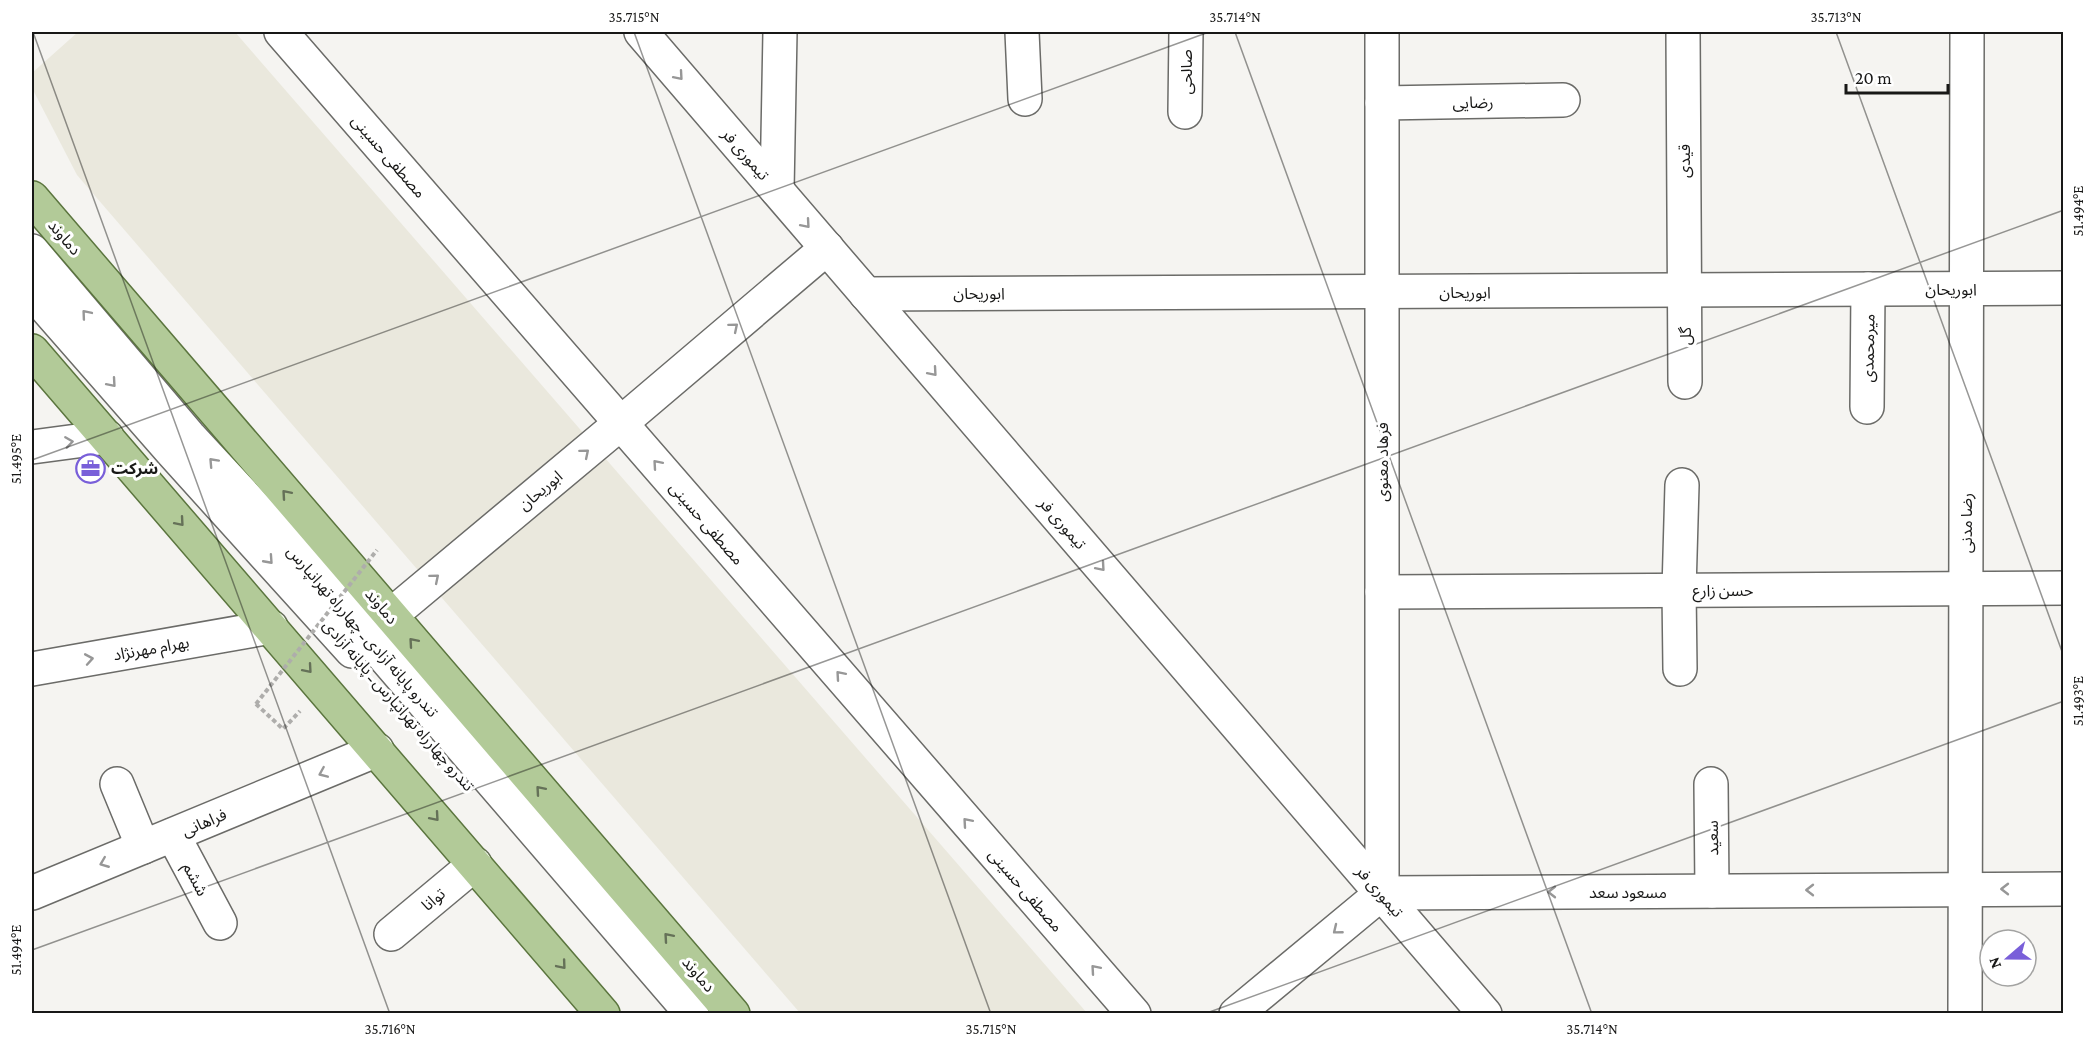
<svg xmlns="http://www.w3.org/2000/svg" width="2095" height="1045" viewBox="0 0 2095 1045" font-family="'Crimson Pro','Noto Sans Arabic',serif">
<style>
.built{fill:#eae8dd}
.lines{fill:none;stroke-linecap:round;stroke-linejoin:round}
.minor-casing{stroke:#6b6b68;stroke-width:36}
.major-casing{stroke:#5b753e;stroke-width:36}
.path{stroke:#aeadab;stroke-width:4;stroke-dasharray:4.5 3;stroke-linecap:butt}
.minor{stroke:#fff;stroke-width:33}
.major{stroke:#b2ca98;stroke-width:33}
.path-bridge{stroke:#aeadab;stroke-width:4;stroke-dasharray:4.5 3;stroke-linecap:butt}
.oneway{stroke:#979797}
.oneway2{stroke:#657158}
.ticks{fill:none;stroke:#181817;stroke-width:1.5;stroke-opacity:0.45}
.labels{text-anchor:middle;stroke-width:6;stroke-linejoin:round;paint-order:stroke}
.street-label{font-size:16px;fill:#181817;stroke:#fff}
.poi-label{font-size:16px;font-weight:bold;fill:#181817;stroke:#fff;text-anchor:start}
.neatline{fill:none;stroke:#181817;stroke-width:2}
.ticks-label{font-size:15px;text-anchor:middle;fill:#181817}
</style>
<rect width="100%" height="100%" fill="#f5f4f1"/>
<polygon class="built" points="78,32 235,32 1087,1013 800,1013 77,175 32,88 32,73"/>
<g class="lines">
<defs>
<g id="minor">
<polyline points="281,32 1134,1014"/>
<polyline points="641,32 1485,1014"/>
<polyline points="1022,32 1025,99"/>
<polyline points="1382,32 1382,893"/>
<polyline points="1683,32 1685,382"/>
<polyline points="1382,103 1563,100"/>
<polyline points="1185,112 1186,32"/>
<polyline points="777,190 780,32"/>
<polyline points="32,251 189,436 313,570 387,660 692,1014"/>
<polyline points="32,292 172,452 352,651"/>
<polyline points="866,294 2064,288"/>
<polyline points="1867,407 1868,289"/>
<polyline points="32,447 107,437"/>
<polyline points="1382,592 2064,588"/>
<polyline points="390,616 621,423 827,248"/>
<polyline points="32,669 271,627"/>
<polyline points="1680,669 1679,590 1682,485"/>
<polyline points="117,784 143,847"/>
<polyline points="1711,784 1712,891"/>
<polyline points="173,835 220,923"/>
<polyline points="32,893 377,750"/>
<polyline points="391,934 475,864"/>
<polyline points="1236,1014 1382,893 2064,889"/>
<polyline points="1965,1014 1967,32"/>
</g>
<g id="major">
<polyline points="32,198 733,1014"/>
<polyline points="32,351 603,1014"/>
</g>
</defs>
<use href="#minor" class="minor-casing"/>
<use href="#major" class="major-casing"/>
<polyline class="path" points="256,704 283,729 300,711"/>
<use href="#minor" class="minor"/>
<use href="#major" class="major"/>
<polyline class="path-bridge" points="256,704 377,550"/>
</g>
<defs><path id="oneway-chevron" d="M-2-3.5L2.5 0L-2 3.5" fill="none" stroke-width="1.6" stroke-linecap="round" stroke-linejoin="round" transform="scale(1.5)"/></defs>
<g class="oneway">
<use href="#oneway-chevron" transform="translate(679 76) rotate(49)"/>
<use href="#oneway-chevron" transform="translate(806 224) rotate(49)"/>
<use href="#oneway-chevron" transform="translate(86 314) rotate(-130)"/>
<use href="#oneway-chevron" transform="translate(734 327) rotate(-40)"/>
<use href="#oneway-chevron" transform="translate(933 372) rotate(49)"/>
<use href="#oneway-chevron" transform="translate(112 383) rotate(49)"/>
<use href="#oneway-chevron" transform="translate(69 442) rotate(-8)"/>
<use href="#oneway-chevron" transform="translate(585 453) rotate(-40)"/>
<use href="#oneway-chevron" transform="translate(213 462) rotate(-133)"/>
<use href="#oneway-chevron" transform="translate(657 464) rotate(-131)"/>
<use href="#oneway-chevron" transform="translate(269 560) rotate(48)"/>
<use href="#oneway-chevron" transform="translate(1101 567) rotate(49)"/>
<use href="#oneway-chevron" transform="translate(435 578) rotate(-40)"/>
<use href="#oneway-chevron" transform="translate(89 659) rotate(-10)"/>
<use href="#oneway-chevron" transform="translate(840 675) rotate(-131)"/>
<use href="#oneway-chevron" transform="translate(323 773) rotate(157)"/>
<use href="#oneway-chevron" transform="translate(967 822) rotate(-131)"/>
<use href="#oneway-chevron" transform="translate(104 863) rotate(158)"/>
<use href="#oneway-chevron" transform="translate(2005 889) rotate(180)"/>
<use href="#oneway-chevron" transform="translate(1810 890) rotate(180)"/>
<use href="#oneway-chevron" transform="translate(1552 892) rotate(180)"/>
<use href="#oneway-chevron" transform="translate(1337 930) rotate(141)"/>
<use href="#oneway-chevron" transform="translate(1095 969) rotate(-131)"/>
</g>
<g class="oneway2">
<use href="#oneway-chevron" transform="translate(286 494) rotate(-131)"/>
<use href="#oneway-chevron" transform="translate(180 522) rotate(49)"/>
<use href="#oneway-chevron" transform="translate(413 642) rotate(-131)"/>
<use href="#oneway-chevron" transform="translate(308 669) rotate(49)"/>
<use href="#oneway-chevron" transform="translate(540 790) rotate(-131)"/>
<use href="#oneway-chevron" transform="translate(435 817) rotate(49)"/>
<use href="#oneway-chevron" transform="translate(668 937) rotate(-131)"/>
<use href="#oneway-chevron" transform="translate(562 965) rotate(50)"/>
</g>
<path class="ticks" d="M33,32L390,1014M634,32L991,1014M1235,32L1592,1014M1836,32L2064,657M32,460L1209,32M32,950L2064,210M1204,1014L2064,701"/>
<defs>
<symbol id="office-ring" viewBox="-11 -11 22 22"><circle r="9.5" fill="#fff" stroke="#795fd9" stroke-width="1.5"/><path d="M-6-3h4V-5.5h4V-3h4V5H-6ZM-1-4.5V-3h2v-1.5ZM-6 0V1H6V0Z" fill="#795fd9"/></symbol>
</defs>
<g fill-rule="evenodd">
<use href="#office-ring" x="74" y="452" width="33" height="33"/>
</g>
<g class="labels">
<g class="street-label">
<text transform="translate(1186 72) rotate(-90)" y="6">صالحی</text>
<text transform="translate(1473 102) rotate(-1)" y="6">رضایی</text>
<text transform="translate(746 154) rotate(49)" y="6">تیموری فر</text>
<text transform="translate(389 156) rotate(49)" y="6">مصطفی حسینی</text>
<text transform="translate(1684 161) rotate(-90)" y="6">قیدی</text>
<text transform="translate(65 237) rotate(49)" y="6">دماوند</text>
<text x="1951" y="295">ابوریحان</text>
<text x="1465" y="298">ابوریحان</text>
<text x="979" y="299">ابوریحان</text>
<text transform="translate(1685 336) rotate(-90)" y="6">گل</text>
<text transform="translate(1868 348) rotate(-89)" y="6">میرمحمدی</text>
<text transform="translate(1382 462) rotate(-90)" y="6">فرهاد معنوی</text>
<text transform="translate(540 490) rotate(-40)" y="6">ابوریحان</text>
<text transform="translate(707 523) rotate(49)" y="6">مصطفی حسینی</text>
<text transform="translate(1063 523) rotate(49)" y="6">تیموری فر</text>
<text transform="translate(1966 523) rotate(-90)" y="6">رضا مدنی</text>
<text x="1723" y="596">حسن زارع</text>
<text transform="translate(382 606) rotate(50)" y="6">دماوند</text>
<text transform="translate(363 631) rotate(49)" y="6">تندرو پایانه آزادی ـ چهارراه تهرانپارس</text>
<text transform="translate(151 648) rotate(-10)" y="6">بهرام مهرنژاد</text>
<text transform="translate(399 705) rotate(49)" y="6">تندرو چهارراه تهرانپارس ـ پایانه آزادی</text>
<text transform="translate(204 822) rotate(-23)" y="6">فراهانی</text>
<text transform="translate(1712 838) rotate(-91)" y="6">سعید</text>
<text transform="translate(196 879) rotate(62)" y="6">ششم</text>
<text transform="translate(1026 890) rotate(49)" y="6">مصطفی حسینی</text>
<text transform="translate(1380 891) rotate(49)" y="6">تیموری فر</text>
<text x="1628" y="898">مسعود سعد</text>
<text transform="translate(433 899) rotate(-40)" y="6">توانا</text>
<text transform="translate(699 974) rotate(49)" y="6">دماوند</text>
</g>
<g class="poi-label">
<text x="111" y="474">شرکت</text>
</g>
</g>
<rect width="2095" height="1045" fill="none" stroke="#ffffff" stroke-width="66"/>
<g transform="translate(2008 958) rotate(250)"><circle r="28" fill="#ffffff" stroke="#a3a3a2" stroke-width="1.5"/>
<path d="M0-4.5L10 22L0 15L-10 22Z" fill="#795fd9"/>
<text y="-9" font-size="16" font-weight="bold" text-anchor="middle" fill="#181817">N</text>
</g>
<path d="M1846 84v9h102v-9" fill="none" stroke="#181817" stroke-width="3"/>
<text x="1855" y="84" font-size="18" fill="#181817" stroke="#ffffff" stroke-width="4.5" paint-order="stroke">20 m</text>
<rect x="33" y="33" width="2029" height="979" class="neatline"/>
<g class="ticks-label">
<text x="634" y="22">35.715°N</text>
<text x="1235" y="22">35.714°N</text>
<text x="1836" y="22">35.713°N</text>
<text transform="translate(2078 211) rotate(-90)" y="5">51.494°E</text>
<text transform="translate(16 459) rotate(-90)" y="5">51.495°E</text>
<text transform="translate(2078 701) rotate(-90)" y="5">51.493°E</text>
<text transform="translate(16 950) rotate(-90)" y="5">51.494°E</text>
<text x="390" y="1034">35.716°N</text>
<text x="991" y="1034">35.715°N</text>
<text x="1592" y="1034">35.714°N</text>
</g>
</svg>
